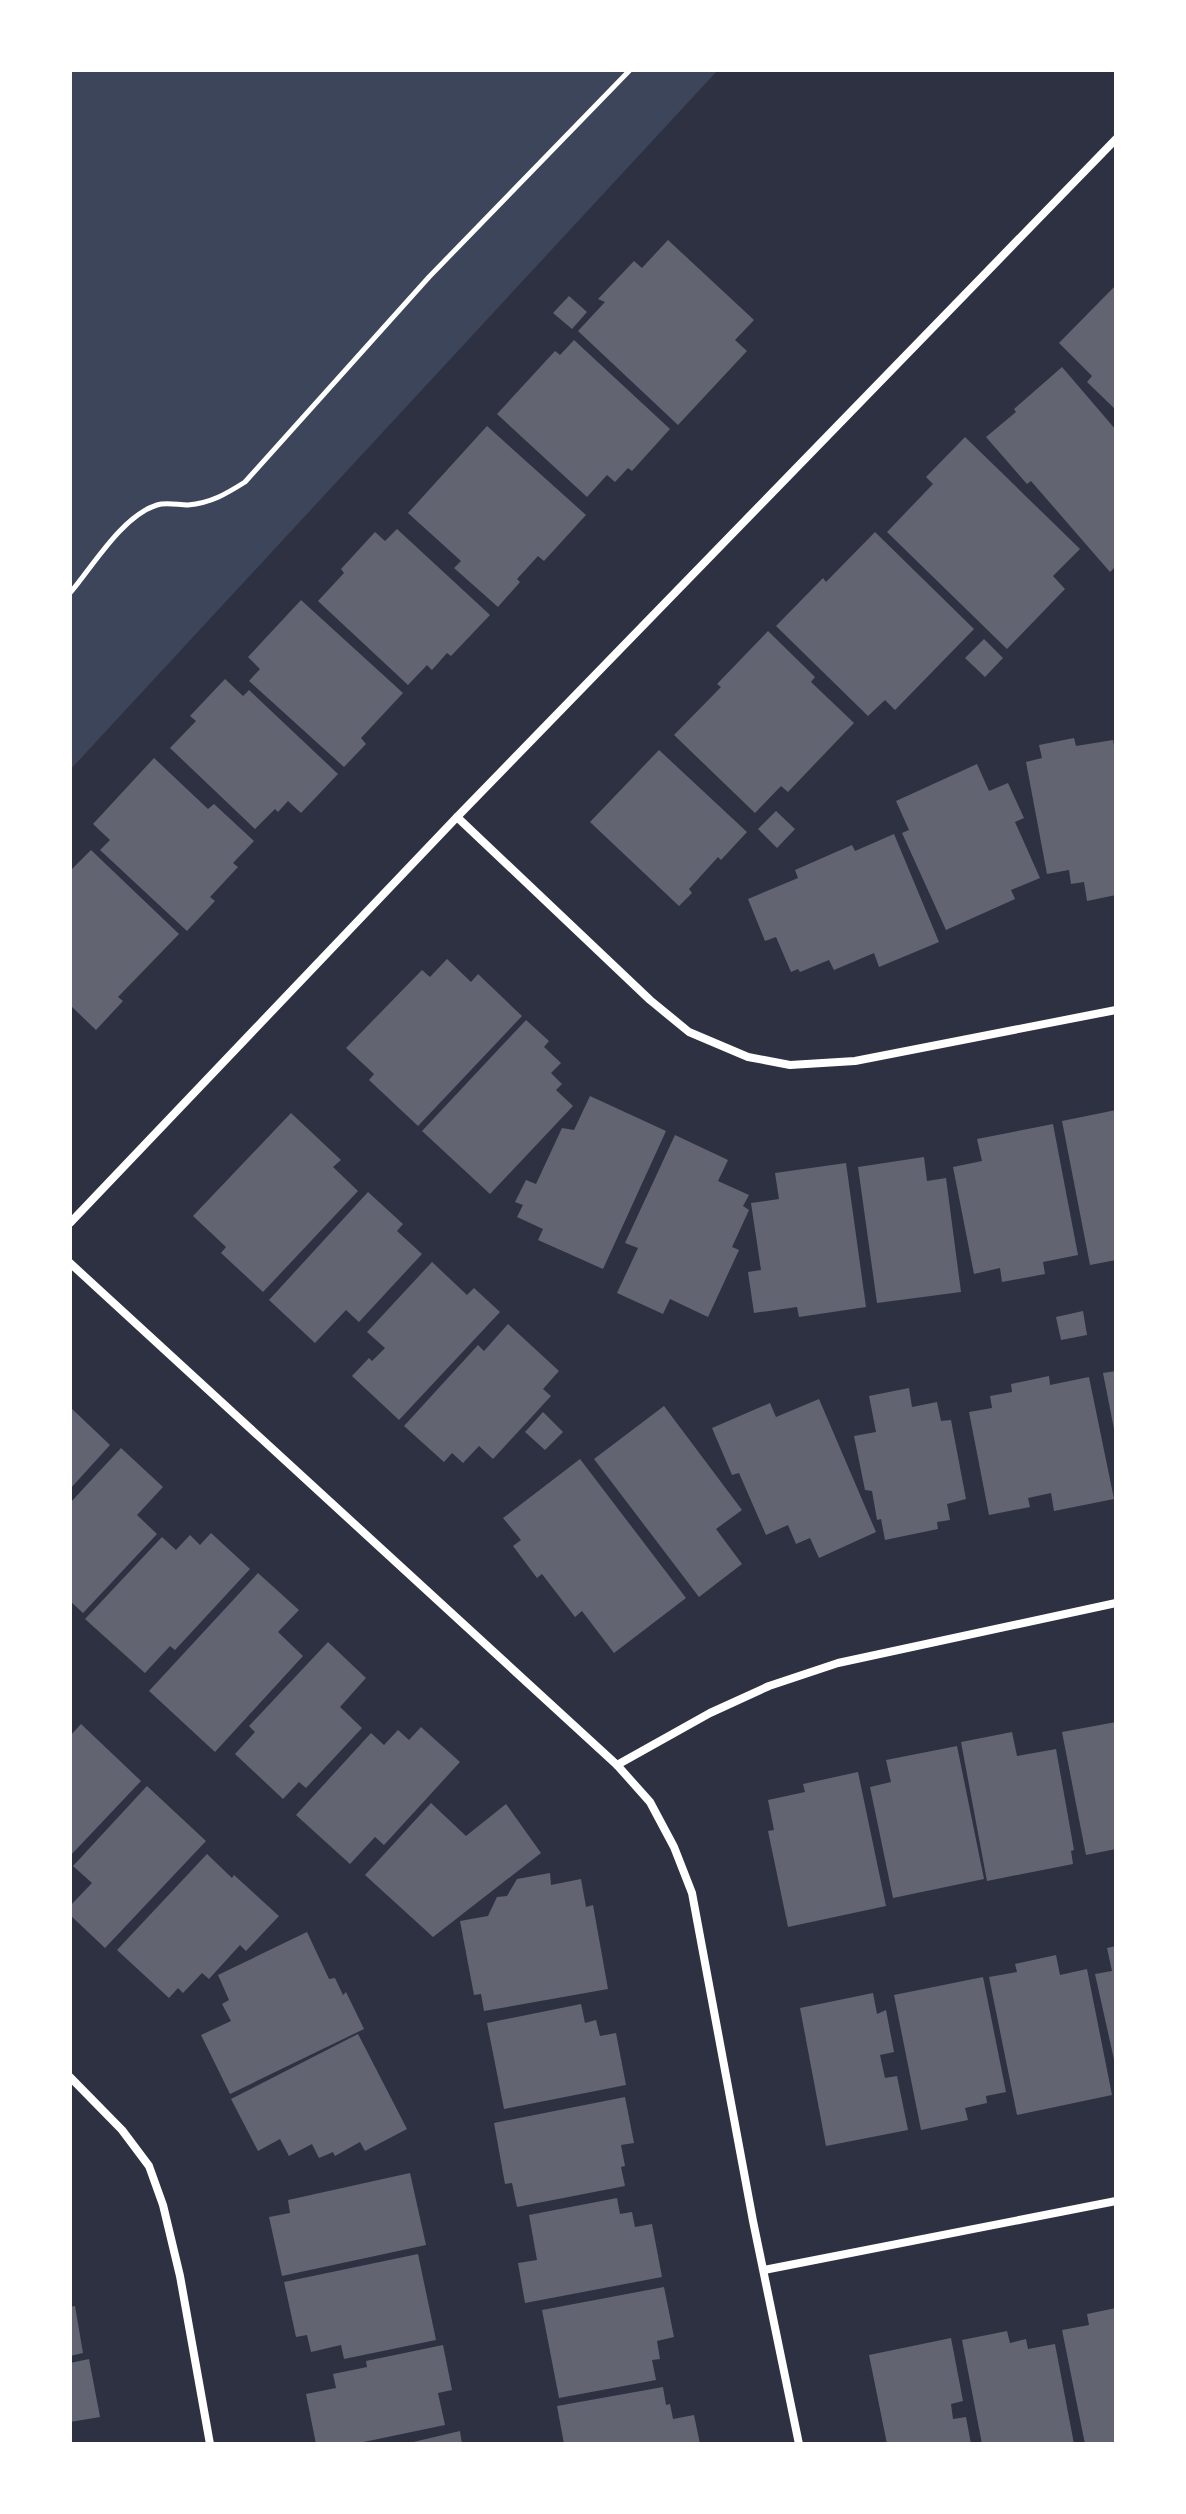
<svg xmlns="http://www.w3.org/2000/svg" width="1186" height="2514" viewBox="0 0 1186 2514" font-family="'Fira Sans Condensed',sans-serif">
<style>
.green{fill:#3c4559}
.building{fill:#626471}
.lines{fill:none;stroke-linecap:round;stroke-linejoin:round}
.path{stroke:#fff;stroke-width:5}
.minor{stroke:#fff;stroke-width:8}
</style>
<rect width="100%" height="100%" fill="#2d3142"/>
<polygon class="green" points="70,70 718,70 70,770"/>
<g class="building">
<polygon points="668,240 754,320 735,340 747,351 678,425 578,331 605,302 598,299 634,261 642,268"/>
<polygon points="1116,285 1116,410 1087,382 1092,376 1059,343"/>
<polygon points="569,296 587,312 572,329 553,313"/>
<polygon points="574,340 670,429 632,471 628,468 615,482 607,475 587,497 497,414 555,351 560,355"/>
<polygon points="1062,367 1116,430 1116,566 1110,572 1031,481 1027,484 986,437 1016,412 1014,409"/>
<polygon points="487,426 586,515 544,561 538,556 517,579 520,582 498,607 454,568 461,561 408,513"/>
<polygon points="965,437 1080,549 1053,576 1065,589 1007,649 887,532 933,484 926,477"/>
<polygon points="397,529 490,615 451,656 447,653 432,670 427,665 408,685 318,601 344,573 341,569 375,532 385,541"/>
<polygon points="875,532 974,629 895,710 885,700 868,716 776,626 823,578 826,582"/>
<polygon points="301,600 403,693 361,738 366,744 344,767 249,681 260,669 248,657"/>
<polygon points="768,631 815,677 811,682 854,723 788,792 781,786 755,813 674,735 721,687 717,684"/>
<polygon points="984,639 1003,658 985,677 965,658"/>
<polygon points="225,679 243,696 249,690 338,774 301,813 288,801 278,812 275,809 255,829 170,748 196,721 190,716"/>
<polygon points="1074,738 1076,746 1113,740 1116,756 1116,895 1087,901 1084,882 1071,884 1069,870 1047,874 1026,762 1042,758 1039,745"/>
<polygon points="659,750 747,832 721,860 718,857 689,889 692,893 679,906 590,822"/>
<polygon points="154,758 208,809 214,804 254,841 233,863 238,867 210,897 215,901 187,931 100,850 110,840 93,824"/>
<polygon points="977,764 989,791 1008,783 1024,818 1015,822 1040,878 1011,890 1015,899 946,930 902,833 909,830 896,801"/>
<polygon points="776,811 795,829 777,848 758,829"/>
<polygon points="894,834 939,942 879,967 874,953 834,970 829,960 800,972 798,969 791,972 776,937 765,941 748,899 798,878 795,870 852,845 855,851"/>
<polygon points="91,850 179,934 118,997 123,1001 96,1030 70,1005 70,871"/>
<polygon points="447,959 471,982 478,974 522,1016 418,1126 369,1080 374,1074 346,1048 422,970 430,977"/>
<polygon points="526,1020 549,1041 544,1047 561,1063 551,1073 562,1084 556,1090 573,1106 490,1194 422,1131"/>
<polygon points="590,1096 666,1131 603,1269 538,1240 543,1229 517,1217 523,1205 515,1202 526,1180 536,1184 562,1128 574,1130"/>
<polygon points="1116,1110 1116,1260 1090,1265 1062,1121"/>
<polygon points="291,1113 341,1160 333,1167 358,1191 263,1292 221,1253 226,1247 193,1216"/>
<polygon points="1053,1124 1078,1255 1043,1262 1045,1274 1002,1282 1000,1268 974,1274 953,1167 982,1161 977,1139"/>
<polygon points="675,1135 728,1160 718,1181 749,1195 743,1206 749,1210 732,1247 739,1250 708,1317 670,1299 663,1314 617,1293 638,1248 625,1243"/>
<polygon points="924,1157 927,1181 946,1178 961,1292 877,1303 858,1167"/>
<polygon points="846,1163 866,1307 799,1317 797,1307 754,1313 748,1272 761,1270 751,1203 779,1199 775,1173"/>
<polygon points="368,1192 403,1224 397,1231 422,1254 359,1322 346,1310 315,1343 269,1300"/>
<polygon points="432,1262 467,1295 474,1288 500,1312 399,1420 352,1376 369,1358 372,1361 385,1348 367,1332"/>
<polygon points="1083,1311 1087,1335 1061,1340 1056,1317"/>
<polygon points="508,1324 559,1371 543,1389 551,1396 493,1459 479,1446 463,1463 452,1453 444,1462 404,1426 478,1345 484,1351"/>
<polygon points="1116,1371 1116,1434 1115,1434 1103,1373"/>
<polygon points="1049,1376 1050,1385 1089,1377 1114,1499 1054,1511 1051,1493 1028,1498 1030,1507 989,1515 969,1412 992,1408 990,1396 1012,1392 1011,1384"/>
<polygon points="909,1388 912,1407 937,1402 941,1421 951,1420 966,1499 947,1504 950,1520 937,1522 938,1529 885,1540 881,1519 877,1520 872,1491 865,1490 854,1436 876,1432 869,1396"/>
<polygon points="819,1399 876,1532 819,1558 810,1538 796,1544 788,1525 766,1535 739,1473 732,1475 712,1428 770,1403 776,1417"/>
<polygon points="664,1406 742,1510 716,1529 742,1564 699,1597 594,1459"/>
<polygon points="70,1407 110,1445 70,1489"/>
<polygon points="543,1412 563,1432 545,1450 525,1432"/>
<polygon points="121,1448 163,1487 137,1515 157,1534 83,1613 70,1601 70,1503"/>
<polygon points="580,1459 686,1598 614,1653 582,1611 575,1617 542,1574 537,1578 513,1546 521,1540 503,1518"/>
<polygon points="211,1533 250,1569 175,1650 170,1646 145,1673 85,1619 162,1537 176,1550 190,1535 200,1545"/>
<polygon points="258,1573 299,1610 278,1632 303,1656 215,1752 149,1691"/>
<polygon points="328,1642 366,1678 340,1707 362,1728 306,1788 299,1782 283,1799 235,1754 255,1732 249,1726"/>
<polygon points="1116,1722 1116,1849 1086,1855 1062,1732"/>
<polygon points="81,1724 141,1781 70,1856 70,1736"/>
<polygon points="421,1727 460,1762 384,1845 375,1837 350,1864 296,1815 371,1733 384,1745 398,1730 409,1740"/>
<polygon points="1012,1732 1017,1756 1056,1749 1074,1850 1071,1851 1073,1864 987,1881 961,1742"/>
<polygon points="957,1746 984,1879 893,1898 870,1787 891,1782 886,1760"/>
<polygon points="858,1772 886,1906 788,1927 768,1831 774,1830 768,1800 805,1792 803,1784"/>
<polygon points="147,1786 206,1841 105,1948 70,1915 70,1906 92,1883 73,1866"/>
<polygon points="431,1803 466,1836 506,1804 541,1853 433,1937 365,1875"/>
<polygon points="207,1854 232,1878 234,1875 279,1916 246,1951 240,1945 209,1979 202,1973 183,1993 178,1988 169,1998 117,1950"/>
<polygon points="550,1873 551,1885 581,1879 586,1907 593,1905 608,1989 484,2011 481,1994 474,1995 460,1921 488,1916 497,1897 507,1896 517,1879"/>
<polygon points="307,1932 329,1979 335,1978 343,1995 346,1992 364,2029 230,2094 201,2035 231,2021 222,2004 229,2000 218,1975"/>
<polygon points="1116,1946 1116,2064 1115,2064 1095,1974 1112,1971 1107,1948"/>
<polygon points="1056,1955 1060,1975 1087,1969 1112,2095 1017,2115 989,1977 1017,1972 1015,1964"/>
<polygon points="983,1977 1006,2092 986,2096 987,2103 965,2108 968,2120 921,2130 894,1995"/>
<polygon points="873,1993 877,2014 886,2010 894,2052 880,2055 885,2078 897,2076 908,2130 826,2146 800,2008"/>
<polygon points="581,2004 585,2023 596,2020 600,2036 616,2033 626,2085 504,2109 487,2023"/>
<polygon points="358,2034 407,2129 365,2151 360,2142 335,2156 333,2152 319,2158 312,2144 289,2156 280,2139 258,2151 231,2099"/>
<polygon points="625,2097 634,2143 621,2145 625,2166 621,2167 625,2186 517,2207 512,2183 505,2184 494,2123"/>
<polygon points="410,2173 426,2245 282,2276 269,2217 290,2213 288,2200"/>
<polygon points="617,2198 620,2214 632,2212 635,2227 652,2224 662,2277 525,2303 518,2263 537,2260 529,2215"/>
<polygon points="418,2254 436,2340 344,2359 341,2345 311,2352 307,2335 296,2337 284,2282"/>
<polygon points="664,2287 674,2337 657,2341 660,2359 652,2360 656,2380 559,2398 542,2310"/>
<polygon points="75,2306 83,2353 70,2356 70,2307"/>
<polygon points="1116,2308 1116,2444 1085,2444 1062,2330 1089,2325 1087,2314"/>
<polygon points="1007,2331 1010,2343 1026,2339 1028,2349 1055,2344 1074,2444 982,2444 962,2340"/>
<polygon points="951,2338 963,2401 951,2404 953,2419 966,2417 971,2444 887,2444 869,2355"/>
<polygon points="443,2345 452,2390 438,2393 445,2425 354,2444 316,2444 306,2394 336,2388 333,2374 367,2367 366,2361"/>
<polygon points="89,2359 100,2417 70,2422 70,2363"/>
<polygon points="663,2387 666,2405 670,2404 673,2419 694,2415 700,2444 564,2444 557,2406"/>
<polygon points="460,2431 462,2444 409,2444 409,2443"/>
</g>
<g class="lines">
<path class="path" d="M70,593C93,566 122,516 157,505C166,502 178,505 188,505C211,503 226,494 245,482L429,277L630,70"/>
<g class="minor">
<polyline points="457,817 650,1000 689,1032 748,1057 790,1065 855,1061 1116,1010"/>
<polyline points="70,1223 457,817 1116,139"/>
<polyline points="70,1263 617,1765 650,1802 674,1847 692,1893 753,2221 799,2444"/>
<polyline points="617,1765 710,1713 769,1686 838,1663 1116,1603"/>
<polyline points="70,2077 122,2130 149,2166 163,2205 180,2276 210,2444"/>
<polyline points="764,2270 1116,2201"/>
</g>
</g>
<rect width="1186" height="2514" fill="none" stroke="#ffffff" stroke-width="144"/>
</svg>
